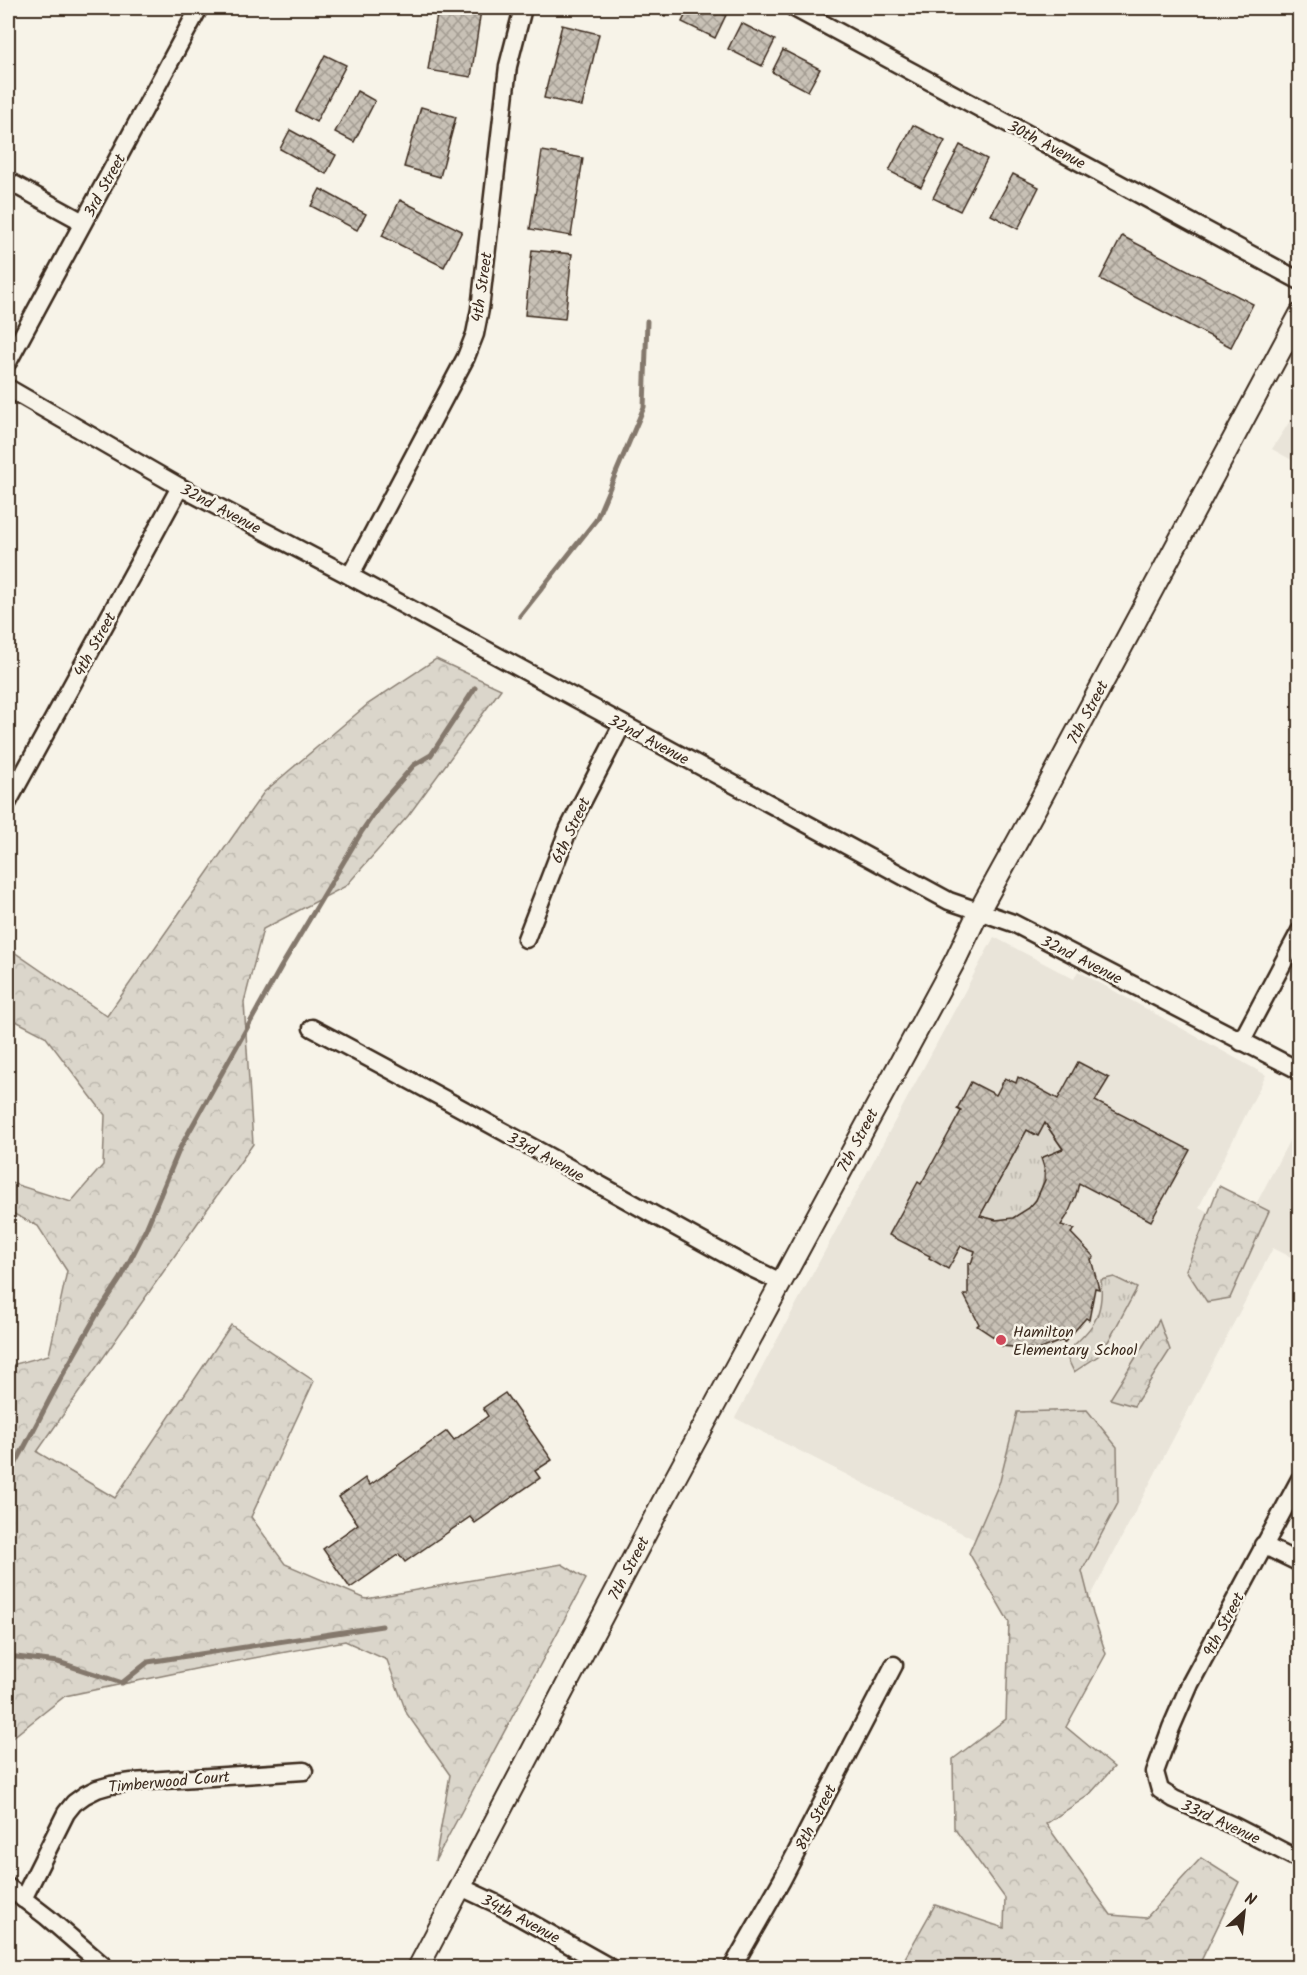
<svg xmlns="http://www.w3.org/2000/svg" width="1307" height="1975" viewBox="0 0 1307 1975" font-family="Kalam,sans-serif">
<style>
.built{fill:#e9e4d9}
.grass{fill:url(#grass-tufts);stroke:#8b8074;stroke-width:1.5}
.forest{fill:url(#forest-crowns);stroke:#8b8074;stroke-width:1.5}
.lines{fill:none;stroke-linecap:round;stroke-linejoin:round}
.stream{stroke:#84786c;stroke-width:5}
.building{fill:url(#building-cross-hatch);stroke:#3b2a1e;stroke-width:1.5;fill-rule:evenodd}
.minor-casing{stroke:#3b2a1e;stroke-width:21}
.tertiary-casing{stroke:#3b2a1e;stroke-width:24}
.minor{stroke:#f7f3e8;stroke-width:16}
.tertiary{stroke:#f7f3e8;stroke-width:20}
.poi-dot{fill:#d1495b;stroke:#f7f3e8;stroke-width:2}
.labels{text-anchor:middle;stroke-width:5;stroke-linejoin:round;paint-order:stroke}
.street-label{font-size:16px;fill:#3b2a1e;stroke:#f7f3e8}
.poi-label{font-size:16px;fill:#3b2a1e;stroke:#f7f3e8;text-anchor:start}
</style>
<defs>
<pattern id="grass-tufts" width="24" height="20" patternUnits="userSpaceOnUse" patternTransform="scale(1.5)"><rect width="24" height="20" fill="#dbd6cb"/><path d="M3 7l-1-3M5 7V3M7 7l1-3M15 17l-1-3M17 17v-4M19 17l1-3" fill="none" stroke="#bdb8ae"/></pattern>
<pattern id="forest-crowns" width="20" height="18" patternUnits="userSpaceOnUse" patternTransform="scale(1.5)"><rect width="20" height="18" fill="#dbd6cb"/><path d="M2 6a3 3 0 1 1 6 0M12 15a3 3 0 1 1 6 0" fill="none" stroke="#bdb8ae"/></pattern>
<pattern id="building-cross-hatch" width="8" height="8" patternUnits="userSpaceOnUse" patternTransform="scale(1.5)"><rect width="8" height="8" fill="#c8c1b6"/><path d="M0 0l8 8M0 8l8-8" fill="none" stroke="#a49d93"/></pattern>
</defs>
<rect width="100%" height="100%" fill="#f7f3e8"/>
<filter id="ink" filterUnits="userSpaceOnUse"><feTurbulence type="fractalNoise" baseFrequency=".0167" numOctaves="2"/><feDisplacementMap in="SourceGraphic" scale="12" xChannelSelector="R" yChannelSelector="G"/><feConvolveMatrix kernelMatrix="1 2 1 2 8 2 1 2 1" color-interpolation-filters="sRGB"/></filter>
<g filter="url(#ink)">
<g class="built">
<polygon points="1290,421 1299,426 1299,464 1272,449"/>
<polygon points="994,937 1074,979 1078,971 1266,1075 1199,1207 1242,1231 1299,1122 1299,1261 1273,1248 1090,1598 735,1418"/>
</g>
<g class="grass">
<path d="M1045,1123L1063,1149L1042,1158C1050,1184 1034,1217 1004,1220C996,1221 988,1218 980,1216L1027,1130L1038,1136Z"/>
<path d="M1114,1277L1137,1288L1109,1340L1098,1356L1074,1372L1065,1353C1092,1330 1104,1317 1101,1280Z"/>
</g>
<g class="forest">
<polygon points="436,659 501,689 408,816 346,886 263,929 244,1002 253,1144 37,1452 115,1498 231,1325 314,1381 251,1517 285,1564 366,1599 562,1564 586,1579 435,1861 450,1775 407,1714 387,1660 345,1641 200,1668 65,1696 8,1741 8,1366 49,1355 67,1271 38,1226 8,1211 8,1182 71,1202 103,1165 105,1115 45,1036 8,1017 8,948 107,1016 264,792 368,704"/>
<polygon points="1219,1186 1269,1211 1230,1298 1207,1302 1186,1270"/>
<polygon points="1159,1320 1170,1350 1134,1406 1110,1399"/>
<polygon points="1087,1410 1117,1447 1118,1503 1082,1571 1093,1614 1106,1654 1066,1727 1114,1767 1089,1795 1046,1824 1111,1915 1146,1918 1201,1858 1239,1882 1198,1967 900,1967 935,1905 1004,1928 1005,1898 954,1828 953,1759 1006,1719 1009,1622 969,1553 1000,1481 1017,1412"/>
</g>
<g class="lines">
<g class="stream">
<polyline points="1299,452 1300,453"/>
<polyline points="520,616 596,520 644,407 647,321"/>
<polyline points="8,1478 61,1378 96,1316 121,1278 146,1229 180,1148 281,967 362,831 382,802 414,765 431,755 475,688"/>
<polyline points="8,1656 58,1662 122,1683 148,1662 382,1626"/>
</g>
</g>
<g class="building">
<polygon points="438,8 462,8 481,10 471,77 428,70"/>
<polygon points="649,8 669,8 665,16"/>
<polygon points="689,8 712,8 726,15 715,38 682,22"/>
<polygon points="741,23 775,40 762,66 728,49"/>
<polygon points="562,25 599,34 582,106 544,98"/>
<polygon points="783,50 820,69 808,91 772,72"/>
<polygon points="325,55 346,65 316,122 296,111"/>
<polygon points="357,91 375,101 354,142 335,132"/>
<polygon points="421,107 456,117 440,177 404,167"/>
<polygon points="913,125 945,141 921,187 889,171"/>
<polygon points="290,130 336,155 326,174 280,149"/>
<polygon points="960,145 987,159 960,211 933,198"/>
<polygon points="542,151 583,158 571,236 530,229"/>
<polygon points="1013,174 1039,187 1018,229 991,215"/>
<polygon points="320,189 366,214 357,230 311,206"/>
<polygon points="400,200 462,231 444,267 382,236"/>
<polygon points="1122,236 1253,304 1231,347 1100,279"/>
<polygon points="532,250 572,254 565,319 525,315"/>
<path d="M1078,1062L1109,1078L1095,1101L1190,1150L1151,1221L1079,1183L1076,1195L1067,1216L1061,1225L1075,1229L1071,1233L1094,1257L1091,1259L1099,1289L1095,1288L1089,1320L1086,1318L1064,1343L1063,1340L1034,1352V1349L1002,1346L1003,1343L977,1326L979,1324L964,1295H968V1263L971,1264L975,1251L961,1246L948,1269L929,1258L930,1256L889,1235L918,1182L921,1184L961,1111L957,1109L971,1082L996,1095L1005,1078L1016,1083L1018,1077L1058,1099ZM1045,1123L1063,1149L1041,1158L1045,1170V1180L1036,1200L1029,1208L1013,1218L996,1220L980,1216L1027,1130L1038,1136Z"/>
<polygon points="505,1393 552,1460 535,1471 540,1478 475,1523 470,1517 405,1562 399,1554 350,1588 323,1549 358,1524 339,1497 365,1478 370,1485 447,1431 454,1440 488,1416 483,1408"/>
</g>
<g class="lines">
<defs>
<g id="minor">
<polyline points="794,8 1300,281"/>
<polyline points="8,181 83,222"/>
<polyline points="8,362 199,8"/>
<polyline points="8,388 180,487 350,576 949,901 1013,923 1300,1071"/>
<polyline points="350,576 466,357 475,334 480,309 508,66 523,8"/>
<polyline points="8,802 180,487"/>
<polyline points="526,939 569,828 622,725"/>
<path d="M312,1028C457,1104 599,1185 743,1264L781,1282"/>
<polyline points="1241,1042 1300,931"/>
<polyline points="1300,1479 1190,1684 1171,1728 1155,1772 1160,1790 1174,1799 1234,1826 1300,1860"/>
<polyline points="1263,1545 1300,1563"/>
<polyline points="8,1887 47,1917 106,1968"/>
<polyline points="461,1887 495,1903 611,1968"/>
<polyline points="23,1899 66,1813 74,1803 85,1795 97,1789 111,1785 132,1782 304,1771"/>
<polyline points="732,1968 782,1880 894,1665"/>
</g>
<polyline id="tertiary" points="418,1968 664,1499 956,959 979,911 1038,804 1300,314"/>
</defs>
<use href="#minor" class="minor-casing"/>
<use href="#tertiary" class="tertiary-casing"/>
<use href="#minor" class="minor"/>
<use href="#tertiary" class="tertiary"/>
</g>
</g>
<circle class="poi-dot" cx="1001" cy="1340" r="6"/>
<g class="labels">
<g class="street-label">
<text transform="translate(1047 144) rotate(28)" y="6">30th Avenue</text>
<text transform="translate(104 185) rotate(-61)" y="6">3rd Street</text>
<text transform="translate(481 287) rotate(-82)" y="6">4th Street</text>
<text transform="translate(221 508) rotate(28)" y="6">32nd Avenue</text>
<text transform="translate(94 644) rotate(-61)" y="6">4th Street</text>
<text transform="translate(1087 712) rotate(-62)" y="6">7th Street</text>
<text transform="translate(649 739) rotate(28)" y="6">32nd Avenue</text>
<text transform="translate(570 830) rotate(-65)" y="6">6th Street</text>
<text transform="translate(1082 959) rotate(27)" y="6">32nd Avenue</text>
<text transform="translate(857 1140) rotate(-62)" y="6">7th Street</text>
<text transform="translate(546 1156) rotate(29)" y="6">33rd Avenue</text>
<text transform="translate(628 1568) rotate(-62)" y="6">7th Street</text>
<text transform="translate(1223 1624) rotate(-62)" y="6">9th Street</text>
<text transform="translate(169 1781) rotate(-5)" y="6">Timberwood Court</text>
<text transform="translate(815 1817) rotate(-63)" y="6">8th Street</text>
<text transform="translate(1221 1821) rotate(25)" y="6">33rd Avenue</text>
<text transform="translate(521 1918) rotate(28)" y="6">34th Avenue</text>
</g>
<g class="poi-label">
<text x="1013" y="1337">Hamilton<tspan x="1013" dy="18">Elementary School</tspan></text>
</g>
</g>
<rect width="1307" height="1975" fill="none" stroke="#f7f3e8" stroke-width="30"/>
<rect x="15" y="15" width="1277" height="1945" fill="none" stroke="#3b2a1e" stroke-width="2" filter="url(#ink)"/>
<g transform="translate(1244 1912) rotate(27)" stroke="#f7f3e8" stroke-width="4.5" paint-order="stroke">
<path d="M0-4.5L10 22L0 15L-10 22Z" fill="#3b2a1e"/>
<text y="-9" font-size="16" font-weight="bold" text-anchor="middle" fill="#3b2a1e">N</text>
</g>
</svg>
